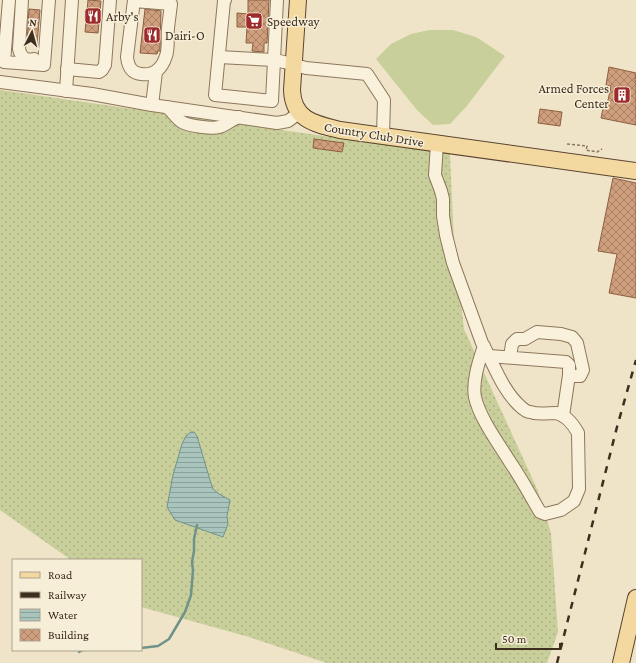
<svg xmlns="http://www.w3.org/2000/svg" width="636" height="663" viewBox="0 0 636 663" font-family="'Crimson Pro',serif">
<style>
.grass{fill:url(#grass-dots)}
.garden{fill:#c9cf9b}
.water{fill:url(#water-rules);stroke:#6f938a}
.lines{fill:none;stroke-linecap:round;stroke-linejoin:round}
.stream{stroke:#6f938a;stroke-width:2.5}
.building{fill:url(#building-cross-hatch);stroke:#8d5f41}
.minor-casing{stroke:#8d765c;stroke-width:14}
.major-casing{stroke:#5b4430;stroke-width:18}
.path{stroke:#8d765c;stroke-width:1.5;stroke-dasharray:3 2;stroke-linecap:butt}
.minor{stroke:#faf1dc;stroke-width:12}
.major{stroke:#f3d9a0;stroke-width:16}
.rail{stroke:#3d2e20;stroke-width:2.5;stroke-dasharray:7 7;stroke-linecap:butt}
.labels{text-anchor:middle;stroke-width:3;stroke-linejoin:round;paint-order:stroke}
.poi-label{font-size:13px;fill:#3d2e20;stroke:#f7eed8;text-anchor:start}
.street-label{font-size:13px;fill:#3d2e20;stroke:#f7eed8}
</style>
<defs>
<pattern id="grass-dots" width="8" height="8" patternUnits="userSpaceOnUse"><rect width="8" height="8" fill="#c9cf9b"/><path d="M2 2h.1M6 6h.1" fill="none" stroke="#aeb285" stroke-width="1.8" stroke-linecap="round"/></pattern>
<pattern id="water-rules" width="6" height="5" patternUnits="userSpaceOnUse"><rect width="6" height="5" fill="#a9c4bc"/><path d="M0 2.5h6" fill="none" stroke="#8ba098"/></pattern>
<pattern id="building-cross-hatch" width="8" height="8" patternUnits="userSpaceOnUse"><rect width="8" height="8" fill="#cf9f7d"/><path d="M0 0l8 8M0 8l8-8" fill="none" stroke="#a98266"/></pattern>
</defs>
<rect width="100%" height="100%" fill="#f0e4c8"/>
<polygon class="grass" points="0,90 450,154 454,243 464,329 538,491 551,533 558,632 547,663 327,663 249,637 141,607 141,560 71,560 0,510"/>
<polygon class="garden" points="429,30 453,30 476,37 505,56 466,107 450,124 433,125 417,110 376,59 391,44 411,34"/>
<polygon class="water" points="191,432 194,432 197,436 210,480 213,489 219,494 230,500 227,516 228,524 223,537 175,520 167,507 173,475 182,444 186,436"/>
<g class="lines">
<g class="stream">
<polyline points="141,648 158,646 169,639 185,612 191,595 193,570 192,562 194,551 194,539 197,525"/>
<polyline points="79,652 83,650"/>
</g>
</g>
<g class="building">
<polygon points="88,0 101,1 98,33 85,32"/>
<polygon points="248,0 269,0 267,43 264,43 264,52 252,51 253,43 246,43 247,27 237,27 237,13 248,14"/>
<polygon points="29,9 40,10 37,44 27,43"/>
<polygon points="145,9 161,11 160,49 160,51 158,51 157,54 140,53"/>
<polygon points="609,67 636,73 635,81 636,81 636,125 601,118 604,104 607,105 611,86 606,85"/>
<polygon points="540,109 562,112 560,126 538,123"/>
<polygon points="314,139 344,143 342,152 313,148"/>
<polygon points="613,178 636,183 636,298 609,293 617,254 598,251"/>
</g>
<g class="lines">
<defs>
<g id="minor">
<polyline points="9,0 4,62 44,65 49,0"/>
<path d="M22,0L19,49C21,58 26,61 34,59"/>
<polyline points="225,0 224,1 215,95 272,101 274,60 284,62 306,68 367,74 384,100 383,136"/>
<path d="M134,1L171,4C170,12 169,20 168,28C167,37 169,48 166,56C162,69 154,76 141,74C131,73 128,66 127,57L134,0"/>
<polyline points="219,57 274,60 277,0"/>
<polyline points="67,69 99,72 102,70 105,65 110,0"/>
<polyline points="0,82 92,94 152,105 277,123 288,121 299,113"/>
<polyline points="66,91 72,0"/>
<polyline points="152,105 156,72"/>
<path d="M167,107C172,111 176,118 182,122C189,126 212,129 219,127C225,126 232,119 239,117"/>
<path d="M437,143L435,175L441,191L443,199V216L446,235L453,263L482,343C494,364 502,390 520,406C522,408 523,409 525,410C527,412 531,412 534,413C541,414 549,413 556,413C566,415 573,424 578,433L579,489L574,501L561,510L545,514L540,512C530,495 521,478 510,462C499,444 479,417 475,397C472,382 479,361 484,346"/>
<polyline points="489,356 566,362 569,365 569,375 572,376 580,376 583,370 577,343 572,337 561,334 537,332 525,339 517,339 512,344 510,357"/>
<polyline points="563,416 569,375"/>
</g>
<g id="major">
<path d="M298,0L292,90C293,120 315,124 340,130L636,171"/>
<polyline points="621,663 636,598"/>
</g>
</defs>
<use href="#minor" class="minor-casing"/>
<use href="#major" class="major-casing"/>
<polyline class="path" points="567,144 587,146 586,150 597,152 602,149"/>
<use href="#minor" class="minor"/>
<use href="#major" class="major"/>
<polyline class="rail" points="557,663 617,427 636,360"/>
</g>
<defs>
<symbol id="restaurant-square" viewBox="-11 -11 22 22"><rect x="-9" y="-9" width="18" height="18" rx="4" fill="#9e2a2b" stroke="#f7eed8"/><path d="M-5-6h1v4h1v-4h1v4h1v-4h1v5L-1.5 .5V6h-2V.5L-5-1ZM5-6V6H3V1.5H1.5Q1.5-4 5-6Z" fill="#fff"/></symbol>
<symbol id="supermarket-square" viewBox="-11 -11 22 22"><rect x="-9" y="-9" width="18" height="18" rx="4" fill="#9e2a2b" stroke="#f7eed8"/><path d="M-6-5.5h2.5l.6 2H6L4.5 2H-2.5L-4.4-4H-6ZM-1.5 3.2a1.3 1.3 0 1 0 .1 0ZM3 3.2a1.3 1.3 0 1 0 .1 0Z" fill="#fff"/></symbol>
<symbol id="building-square" viewBox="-11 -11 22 22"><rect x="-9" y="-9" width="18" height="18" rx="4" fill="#9e2a2b" stroke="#f7eed8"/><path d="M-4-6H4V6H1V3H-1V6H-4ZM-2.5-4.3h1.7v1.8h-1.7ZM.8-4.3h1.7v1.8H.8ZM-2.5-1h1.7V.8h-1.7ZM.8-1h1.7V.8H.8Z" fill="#fff"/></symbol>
</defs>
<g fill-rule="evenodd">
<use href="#restaurant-square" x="83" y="6" width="20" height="20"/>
<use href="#supermarket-square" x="244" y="11" width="20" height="20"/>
<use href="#restaurant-square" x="142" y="25" width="20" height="20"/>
<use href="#building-square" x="612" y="85" width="20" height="20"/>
</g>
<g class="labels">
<g class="poi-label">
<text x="106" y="21">Arby's</text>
<text x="267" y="26">Speedway</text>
<text x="165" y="40">Dairi-O</text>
<text x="609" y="93" text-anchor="end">Armed Forces<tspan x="609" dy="15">Center</tspan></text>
</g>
<g class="street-label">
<text transform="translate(374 134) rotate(9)" y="5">Country Club Drive</text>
</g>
</g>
<rect x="12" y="559" width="130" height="92" fill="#f7eed8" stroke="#ada18e"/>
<rect x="20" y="572" width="20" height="6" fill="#f3d9a0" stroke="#ada18e"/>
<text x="48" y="579" font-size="12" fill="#3d2e20">Road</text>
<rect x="20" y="592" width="20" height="6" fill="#3d2e20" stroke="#ada18e"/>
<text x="48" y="599" font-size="12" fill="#3d2e20">Railway</text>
<rect x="20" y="609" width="20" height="12" fill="url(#water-rules)" stroke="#ada18e"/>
<text x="48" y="619" font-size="12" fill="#3d2e20">Water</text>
<rect x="20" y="629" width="20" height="12" fill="url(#building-cross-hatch)" stroke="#ada18e"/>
<text x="48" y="639" font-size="12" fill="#3d2e20">Building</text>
<g transform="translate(32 32) rotate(6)" stroke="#f7eed8" stroke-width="3" paint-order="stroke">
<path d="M0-3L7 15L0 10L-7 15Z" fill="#3d2e20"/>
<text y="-6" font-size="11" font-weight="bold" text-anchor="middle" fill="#3d2e20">N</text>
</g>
<path d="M496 643v6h64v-6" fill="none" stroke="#3d2e20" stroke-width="2"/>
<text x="502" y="643" font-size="12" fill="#3d2e20" stroke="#f7eed8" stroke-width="3" paint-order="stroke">50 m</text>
</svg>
